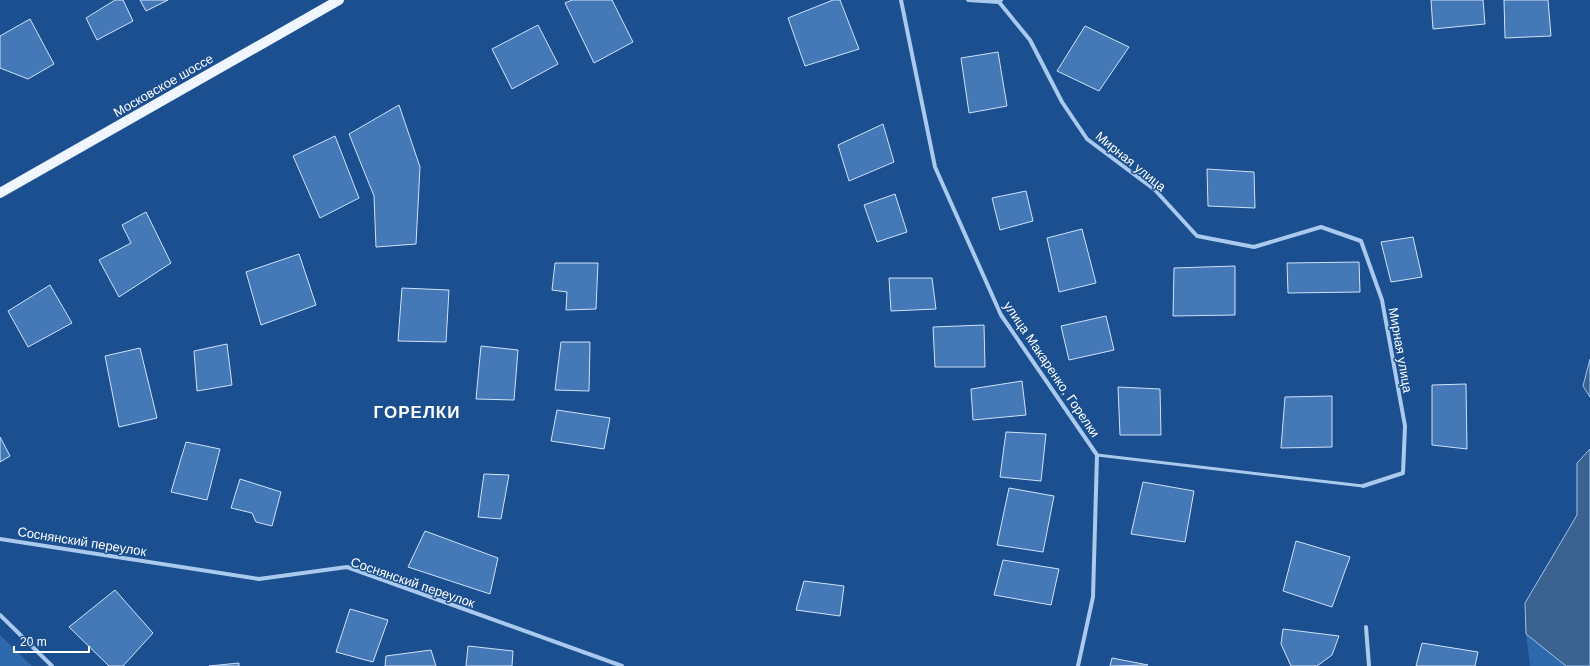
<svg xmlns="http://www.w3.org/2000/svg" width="1590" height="666" viewBox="0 0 1590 666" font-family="Arial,sans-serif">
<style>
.green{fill:#2e69ad}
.water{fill:#3c6290;stroke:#9cc4f0}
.building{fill:#4478b7;stroke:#cfe3fa}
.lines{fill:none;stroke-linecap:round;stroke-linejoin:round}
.service{stroke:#a9c9ee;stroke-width:3}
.minor{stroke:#a9c9ee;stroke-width:4}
.primary{stroke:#f0f6ff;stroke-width:10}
.labels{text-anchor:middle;stroke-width:3;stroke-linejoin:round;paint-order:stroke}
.street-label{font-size:13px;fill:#fff;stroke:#1b4f8f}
.district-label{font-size:17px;font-weight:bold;letter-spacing:1px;fill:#fff;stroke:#1b4f8f}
</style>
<rect width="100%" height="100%" fill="#1b4f8f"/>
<g class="green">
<polygon points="1526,634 1566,666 1530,666"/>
<polygon points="0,635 32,666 0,666"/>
</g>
<g class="water">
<polygon points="1590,359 1590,397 1583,386"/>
<polygon points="1590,449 1590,666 1566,666 1526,634 1525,603 1577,515 1577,463"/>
</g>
<g class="building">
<polygon points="115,0 123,0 133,21 97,40 86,18"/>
<polygon points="140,0 168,0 146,11"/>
<polygon points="572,0 612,0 633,42 594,63 565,3"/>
<polygon points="833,0 840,0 859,49 805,66 788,18"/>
<polygon points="1431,0 1483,0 1485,24 1433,29"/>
<polygon points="1504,0 1548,0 1551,36 1505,38"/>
<polygon points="30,19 54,64 28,79 0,68 0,36"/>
<polygon points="538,25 558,64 512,89 492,49"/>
<polygon points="1085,26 1129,47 1099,91 1057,71"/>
<polygon points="998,52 1007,106 969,113 961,58"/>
<polygon points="399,105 420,167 416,244 376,247 374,196 349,134"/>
<polygon points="883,124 894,162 849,181 838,145"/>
<polygon points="335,136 359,198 320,218 293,156"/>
<polygon points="1207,169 1254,172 1255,208 1208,206"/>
<polygon points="1026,191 1033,221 1000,230 992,198"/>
<polygon points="895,194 907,232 877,242 864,205"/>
<polygon points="146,212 171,263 119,297 99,260 131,243 122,225"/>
<polygon points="1082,229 1096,283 1059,292 1047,238"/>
<polygon points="1413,237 1422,277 1391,282 1381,242"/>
<polygon points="299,254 316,305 261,325 246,272"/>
<polygon points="1359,262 1360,292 1288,293 1287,263"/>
<polygon points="555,263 598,263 596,309 566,310 567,292 552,290"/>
<polygon points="1235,266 1235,315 1173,316 1174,268"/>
<polygon points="889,278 932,278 936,309 891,311"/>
<polygon points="50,285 72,323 28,347 8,311"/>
<polygon points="402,288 449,290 446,342 398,341"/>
<polygon points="1106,316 1114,350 1069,360 1061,326"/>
<polygon points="984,325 985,367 935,367 933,327"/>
<polygon points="561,342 590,342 589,391 555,390"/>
<polygon points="227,344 232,385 197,391 194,351"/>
<polygon points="481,346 518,350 514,400 476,399"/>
<polygon points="140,348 157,418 119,427 105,356"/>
<polygon points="1022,381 1026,415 973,420 971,389"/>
<polygon points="1466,384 1467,449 1432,445 1432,385"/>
<polygon points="1118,387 1160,389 1161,435 1120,435"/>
<polygon points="1332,396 1332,447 1281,448 1285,397"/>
<polygon points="557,410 610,418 604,449 551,441"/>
<polygon points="1006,432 1046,434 1041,481 1000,477"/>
<polygon points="0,437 10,456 0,462"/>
<polygon points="186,442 220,449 207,500 171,492"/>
<polygon points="484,474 509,475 501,519 478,517"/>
<polygon points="240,479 281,492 272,526 256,522 252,513 231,508"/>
<polygon points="1143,482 1194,491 1185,542 1131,534"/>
<polygon points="1009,488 1054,496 1043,552 997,545"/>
<polygon points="425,531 498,558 490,594 408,567"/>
<polygon points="1296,541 1350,557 1332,607 1283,591"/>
<polygon points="1003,560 1059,569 1051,605 994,595"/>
<polygon points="804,581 844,586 840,616 796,610"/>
<polygon points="115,590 153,633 123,666 109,666 69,627"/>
<polygon points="350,609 388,620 373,662 336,652"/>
<polygon points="1283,629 1339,636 1332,655 1317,666 1291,666 1281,644"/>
<polygon points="1422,643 1478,652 1475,666 1416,666"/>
<polygon points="468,646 513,651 512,666 466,666"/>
<polygon points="431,650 436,666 385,666 386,656"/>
<polygon points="1112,658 1148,665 1110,666"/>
<polygon points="239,663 239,666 209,666"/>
</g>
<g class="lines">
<polyline class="service" points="1097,455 1363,486"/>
<g class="minor">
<polyline points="901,0 935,167 1001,315 1097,455 1093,597 1078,666"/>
<polyline points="968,0 999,2 1001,0"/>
<polyline points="999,2 1030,40 1062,102 1087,139 1155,190 1197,236 1254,247 1321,227 1361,241 1382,300 1405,426 1403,473 1363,486"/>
<polyline points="0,539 259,579 347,567 622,666"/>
<polyline points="0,615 52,666"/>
<polyline points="1366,627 1369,666"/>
</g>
<polyline class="primary" points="0,193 339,0"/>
</g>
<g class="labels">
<g class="street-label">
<text transform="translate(163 85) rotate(-30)" y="5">Московское шоссе</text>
<text transform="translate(1131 161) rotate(39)" y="5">Мирная улица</text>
<text transform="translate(1401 350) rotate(80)" y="5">Мирная улица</text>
<text transform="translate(1052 369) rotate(56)" y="5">улица Макаренко, Горелки</text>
<text transform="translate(82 541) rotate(9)" y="5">Соснянский переулок</text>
<text transform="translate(413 582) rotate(19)" y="5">Соснянский переулок</text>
</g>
<g class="district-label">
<text x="417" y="418">ГОРЕЛКИ</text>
</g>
</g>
<path d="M14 646v6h75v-6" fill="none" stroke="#ffffff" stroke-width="2"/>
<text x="20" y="646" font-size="12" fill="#ffffff" stroke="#1b4f8f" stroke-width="3" paint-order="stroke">20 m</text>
</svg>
